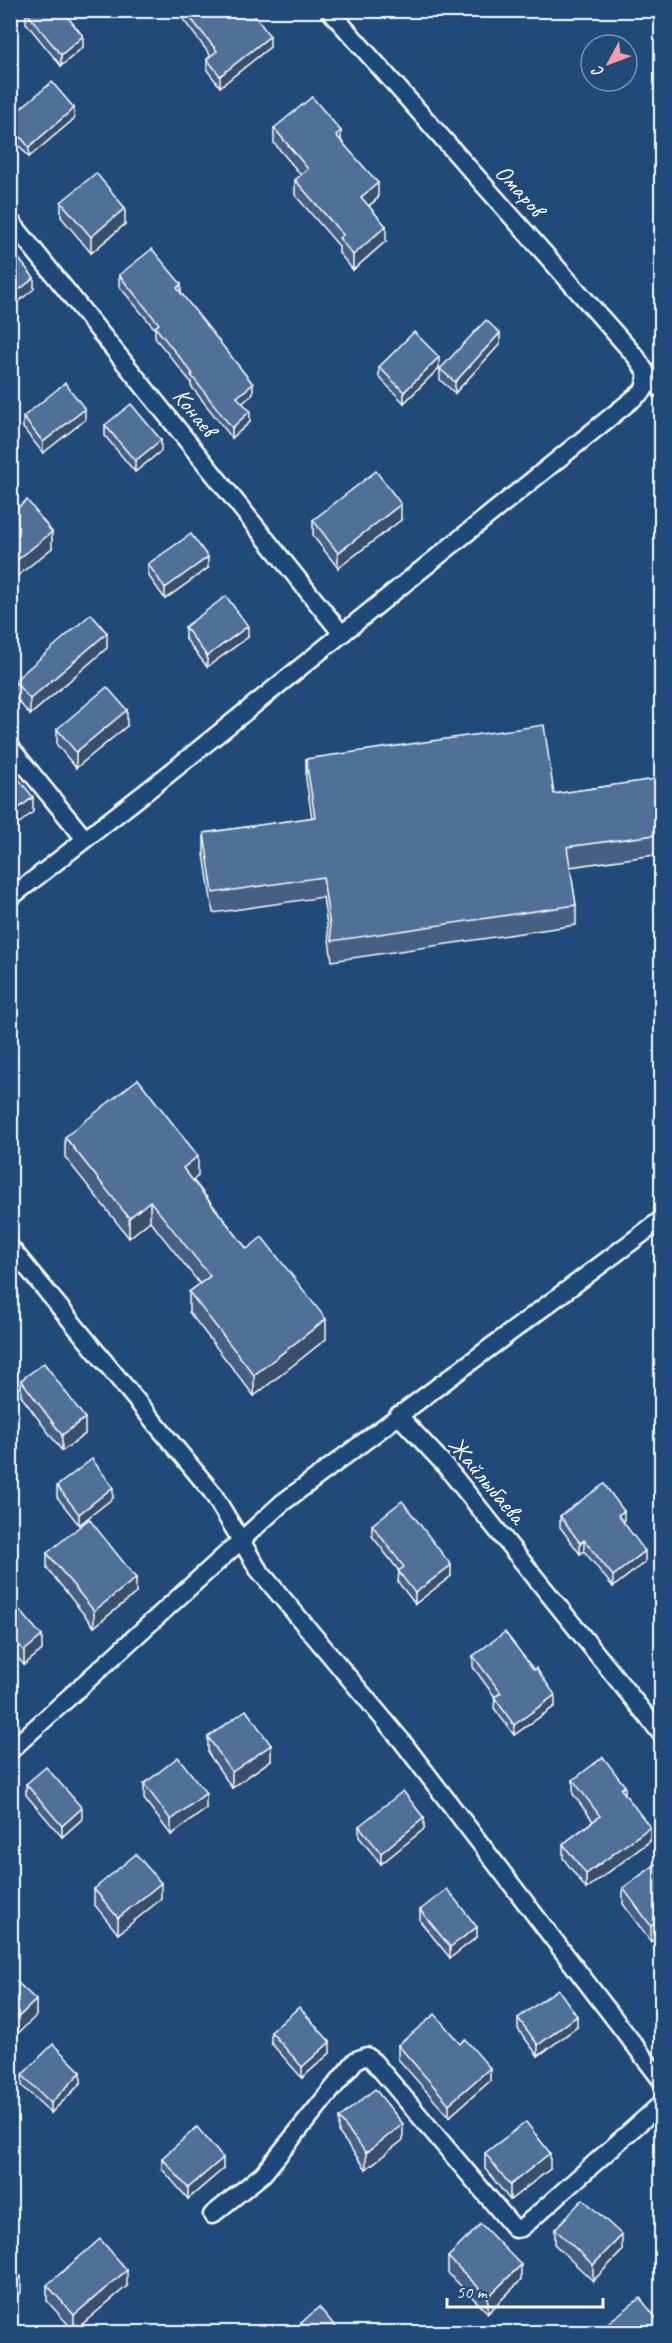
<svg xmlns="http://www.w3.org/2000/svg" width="672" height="2343" viewBox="0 0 672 2343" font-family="Caveat,sans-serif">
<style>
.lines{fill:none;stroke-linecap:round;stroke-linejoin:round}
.street-casing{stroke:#fff;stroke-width:21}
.street{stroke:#1f4a7a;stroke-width:16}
.wall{fill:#456182;stroke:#fff;stroke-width:1.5}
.shaded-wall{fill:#384f6a;stroke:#fff;stroke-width:1.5}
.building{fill:#507197;stroke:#fff;stroke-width:1.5}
.labels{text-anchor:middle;stroke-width:6;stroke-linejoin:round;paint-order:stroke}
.street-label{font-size:24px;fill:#fff;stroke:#1f4a7a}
</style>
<rect width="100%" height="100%" fill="#1f4a7a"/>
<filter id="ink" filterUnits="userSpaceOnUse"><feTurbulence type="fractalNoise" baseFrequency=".0167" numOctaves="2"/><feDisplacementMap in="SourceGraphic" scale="12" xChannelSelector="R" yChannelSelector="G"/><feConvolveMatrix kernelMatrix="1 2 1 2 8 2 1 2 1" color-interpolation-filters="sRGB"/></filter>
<g filter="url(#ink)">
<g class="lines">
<defs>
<g id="street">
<polyline points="10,220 342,634"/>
<polyline points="647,374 662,390"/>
<polyline points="10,747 85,839"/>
<polyline points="10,898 156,784 644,390 647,374 637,358 329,10"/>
<polyline points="10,1247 212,1492 258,1569 401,1740 662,2081"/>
<polyline points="398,1415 443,1463 662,1735"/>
<polyline points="10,1751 282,1503 662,1219"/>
<polyline points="212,2215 263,2174 356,2060 367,2056 374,2062 515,2229 521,2228 532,2219 662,2103"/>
</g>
</defs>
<use href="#street" class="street-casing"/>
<use href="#street" class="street"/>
</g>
<g class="wall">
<polygon points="176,10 250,10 270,47 220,87 207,70 207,59 211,56"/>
<polygon points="26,12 83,47 61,66 26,23"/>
<polygon points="10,117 74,119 29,157 10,135"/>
<polygon points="274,128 341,140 378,198 369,206 386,241 353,270 339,253 339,246 295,195 295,180 301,175 274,143"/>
<polygon points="61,202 125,224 91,253 61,217"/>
<polygon points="119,275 181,293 253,394 242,403 250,422 232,438 191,386 191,382 155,338 155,329 119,286"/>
<polygon points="500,344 455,393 440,380 440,369"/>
<polygon points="379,367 439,368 404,403 379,377"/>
<polygon points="23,417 85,420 43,453 23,428"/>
<polygon points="105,425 161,451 135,472 105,436"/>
<polygon points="10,514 52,548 11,581 10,580"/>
<polygon points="313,520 401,520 338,568 313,536"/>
<polygon points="148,564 208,568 165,599 148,575"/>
<polygon points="185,627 248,637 207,667 185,638"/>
<polygon points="107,648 30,715 14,696 14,681"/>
<polygon points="127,726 76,768 57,745 57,729"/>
<polygon points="306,759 554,794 662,778 662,854 570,867 576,905 576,925 332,961 323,897 213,913 204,854 204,833 312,818 306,779"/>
<polygon points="65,1137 198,1176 193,1180 247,1249 326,1339 254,1396 189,1312 189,1292 200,1284 150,1221 129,1238 65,1157"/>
<polygon points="21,1380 85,1434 62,1451 21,1396"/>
<polygon points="57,1486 113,1498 79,1525 57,1497"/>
<polygon points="560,1516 624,1522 623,1522 645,1562 613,1587 584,1551 580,1554 560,1527"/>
<polygon points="372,1525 451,1576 415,1604 398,1582 399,1571 372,1536"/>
<polygon points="47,1553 136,1593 94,1627 47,1568"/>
<polygon points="10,1599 42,1650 24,1665 10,1649"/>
<polygon points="473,1656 555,1706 514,1735 494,1708 495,1697 473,1667"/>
<polygon points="208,1737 271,1760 232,1788 208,1753"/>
<polygon points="573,1780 625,1794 650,1841 586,1889 563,1858 563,1844 593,1821 573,1794"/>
<polygon points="26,1784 82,1819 62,1837 26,1795"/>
<polygon points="144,1784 206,1809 171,1835 144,1799"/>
<polygon points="359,1826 424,1829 381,1864 359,1837"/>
<polygon points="662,1860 662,1934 651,1942 623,1904 623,1888"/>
<polygon points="94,1889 161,1899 118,1934 94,1904"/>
<polygon points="420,1910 477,1937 450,1958 420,1921"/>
<polygon points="518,2018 577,2027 538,2056 518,2029"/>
<polygon points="271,2032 330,2053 302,2078 271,2043"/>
<polygon points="398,2045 490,2081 449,2117 398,2059"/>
<polygon points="22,2075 81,2083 51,2113 22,2086"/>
<polygon points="339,2118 403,2140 366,2169 339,2133"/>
<polygon points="485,2153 550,2169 510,2200 485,2169"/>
<polygon points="162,2158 223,2169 188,2199 162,2169"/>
<polygon points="555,2229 622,2251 593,2281 555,2245"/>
<polygon points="448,2257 521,2280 488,2313 448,2273"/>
<polygon points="47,2285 127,2286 74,2331 47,2301"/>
<polygon points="301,2323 340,2332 301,2332"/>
</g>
<g class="shaded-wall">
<polygon points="83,36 83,47 61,66 61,55"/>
<polygon points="270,36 270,47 220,87 220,76"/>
<polygon points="74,108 74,119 29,157 29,147"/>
<polygon points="341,131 341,146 336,135"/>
<polygon points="378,183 378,198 361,212 361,197"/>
<polygon points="125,208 125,224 91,253 91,237"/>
<polygon points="386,226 386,241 353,270 353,255"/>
<polygon points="34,278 34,289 10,308 10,297"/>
<polygon points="181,284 181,295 177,288"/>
<polygon points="500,333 500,344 455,393 455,382"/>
<polygon points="439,357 439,368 404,403 404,392"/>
<polygon points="253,384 253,394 237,408 237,397"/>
<polygon points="85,409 85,420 43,453 43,442"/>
<polygon points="250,411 250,422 232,438 232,428"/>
<polygon points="161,440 161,451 135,472 135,461"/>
<polygon points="401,504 401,520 338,568 338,553"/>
<polygon points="52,532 52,548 11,581 11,565"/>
<polygon points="208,557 208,568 165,599 165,588"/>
<polygon points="248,626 248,637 207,667 207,656"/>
<polygon points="107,633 107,648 30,715 30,699"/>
<polygon points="127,710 127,726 76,768 76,752"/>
<polygon points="33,797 33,812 10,831 10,815"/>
<polygon points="198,1156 198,1176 183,1188 183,1168"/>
<polygon points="150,1201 150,1221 129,1238 129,1218"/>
<polygon points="326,1319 326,1339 254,1396 254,1375"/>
<polygon points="85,1418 85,1434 62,1451 62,1435"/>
<polygon points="113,1487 113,1498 79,1525 79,1514"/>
<polygon points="624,1511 624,1522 618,1526 618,1515"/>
<polygon points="584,1540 584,1551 580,1554 580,1543"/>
<polygon points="645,1551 645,1562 613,1587 613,1576"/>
<polygon points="451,1565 451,1576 415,1604 415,1593"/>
<polygon points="136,1578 136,1593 94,1627 94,1611"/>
<polygon points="42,1636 42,1650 24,1665 24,1651"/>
<polygon points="555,1695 555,1706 514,1735 514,1725"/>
<polygon points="271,1745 271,1760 232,1788 232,1772"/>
<polygon points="625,1786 625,1800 621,1789"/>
<polygon points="206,1793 206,1809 171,1835 171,1820"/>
<polygon points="82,1808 82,1819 62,1837 62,1826"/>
<polygon points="424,1818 424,1829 381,1864 381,1853"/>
<polygon points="650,1827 650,1841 586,1889 586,1874"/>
<polygon points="161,1883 161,1899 118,1934 118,1918"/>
<polygon points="662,1918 662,1934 651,1942 651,1926"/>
<polygon points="477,1927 477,1937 450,1958 450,1947"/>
<polygon points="36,2000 36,2016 10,2041 10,2025"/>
<polygon points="577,2016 577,2027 538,2056 538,2045"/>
<polygon points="330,2042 330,2053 302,2078 302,2067"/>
<polygon points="490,2068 490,2081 449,2117 449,2104"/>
<polygon points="81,2072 81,2083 51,2113 51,2103"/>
<polygon points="403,2124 403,2140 366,2169 366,2153"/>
<polygon points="550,2153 550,2169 510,2200 510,2185"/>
<polygon points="223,2158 223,2169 188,2199 188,2188"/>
<polygon points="622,2235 622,2251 593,2281 593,2265"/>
<polygon points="521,2265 521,2280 488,2313 488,2297"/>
<polygon points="127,2270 127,2286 74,2331 74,2315"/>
<polygon points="21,2277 21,2293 10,2302 10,2286"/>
</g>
<g class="building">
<polygon points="27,10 62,10 83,36 61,55 26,12"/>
<polygon points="184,10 250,10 270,36 220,76 207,59 217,51"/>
<polygon points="52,82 74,108 29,147 10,125 10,117"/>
<polygon points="312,97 341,131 336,135 378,183 361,197 386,226 353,255 339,238 343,235 295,180 308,169 274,128"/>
<polygon points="96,173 125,208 91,237 61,202"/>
<polygon points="152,249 181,284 177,288 253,384 237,397 250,411 232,428 191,375 193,374 155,327 159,324 119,275"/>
<polygon points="19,259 34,278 10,297 10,266"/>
<polygon points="486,320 500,333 455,382 440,369"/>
<polygon points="414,332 439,357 404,392 379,367"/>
<polygon points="65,383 85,409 43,442 23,417"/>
<polygon points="131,404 161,440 135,461 105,425"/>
<polygon points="376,471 401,504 338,553 313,520"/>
<polygon points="27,500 52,532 11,565 10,564 10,514"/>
<polygon points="191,534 208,557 165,588 148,564"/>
<polygon points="226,596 248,626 207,656 185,627"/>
<polygon points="91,614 107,633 30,699 14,681"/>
<polygon points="107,687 127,710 76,752 57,729"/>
<polygon points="544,725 554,794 662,778 662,834 567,847 576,905 332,941 323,877 213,893 204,833 315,817 306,759"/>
<polygon points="10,768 33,797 10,815"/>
<polygon points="138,1079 198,1156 183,1168 247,1249 262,1237 326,1319 254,1375 189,1292 210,1276 150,1201 129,1218 65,1137"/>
<polygon points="44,1363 85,1418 62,1435 21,1380"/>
<polygon points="92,1459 113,1487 79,1514 57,1486"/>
<polygon points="604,1484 624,1511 618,1515 645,1551 613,1576 584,1540 580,1543 560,1516"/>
<polygon points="402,1501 451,1565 415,1593 398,1571 404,1567 372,1525"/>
<polygon points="89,1519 136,1578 94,1611 47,1553"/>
<polygon points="10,1599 42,1636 24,1651 10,1634"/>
<polygon points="505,1632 534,1670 536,1668 555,1695 514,1725 494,1697 501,1693 473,1656"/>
<polygon points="246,1710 271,1745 232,1772 208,1737"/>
<polygon points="178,1757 206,1793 171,1820 144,1784"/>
<polygon points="603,1757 625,1786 621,1789 650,1827 586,1874 563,1844 600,1816 573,1780"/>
<polygon points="46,1767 82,1808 62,1826 26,1784"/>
<polygon points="403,1791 424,1818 381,1853 359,1826"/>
<polygon points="136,1854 161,1883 118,1918 94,1889"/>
<polygon points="662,1860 662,1918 651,1926 623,1888"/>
<polygon points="447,1889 477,1927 450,1947 420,1910"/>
<polygon points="10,1975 36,2000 10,2025"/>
<polygon points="558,1989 577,2016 538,2045 518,2018"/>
<polygon points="299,2007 330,2042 302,2067 271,2032"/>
<polygon points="435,2014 460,2044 465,2039 490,2068 449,2104 398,2045"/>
<polygon points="53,2044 81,2072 51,2103 22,2075"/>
<polygon points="375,2089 403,2124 366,2153 339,2118"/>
<polygon points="526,2122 550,2153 510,2185 485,2153"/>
<polygon points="197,2127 223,2158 188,2188 162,2158"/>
<polygon points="583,2199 622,2235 593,2265 555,2229"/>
<polygon points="481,2224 521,2265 488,2297 448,2257"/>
<polygon points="100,2239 127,2270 74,2315 47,2285"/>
<polygon points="10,2266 21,2277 10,2286"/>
<polygon points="640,2298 662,2325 662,2331 659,2332 596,2332"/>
<polygon points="319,2307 340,2332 309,2332 301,2323"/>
</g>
</g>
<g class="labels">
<g class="street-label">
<text transform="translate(520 190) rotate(48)" y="8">Омаров</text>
<text transform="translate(195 412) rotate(51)" y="8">Конаев</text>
<text transform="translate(487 1480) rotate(50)" y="8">Жайлыбаева</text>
</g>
</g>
<rect width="672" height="2343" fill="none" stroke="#1f4a7a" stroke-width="36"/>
<rect x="18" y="18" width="636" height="2307" fill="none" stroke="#fff" stroke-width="2" filter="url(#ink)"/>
<g transform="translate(609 63) rotate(229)"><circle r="28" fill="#1f4a7a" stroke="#7992af" stroke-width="1.5"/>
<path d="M0-4.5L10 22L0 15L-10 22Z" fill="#ff9aa2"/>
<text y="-9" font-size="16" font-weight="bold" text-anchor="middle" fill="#ffffff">С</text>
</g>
<path d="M447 2298v9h156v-9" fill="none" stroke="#ffffff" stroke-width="3"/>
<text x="456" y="2298" font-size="18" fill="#ffffff" stroke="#1f4a7a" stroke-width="4.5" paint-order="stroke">50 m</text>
</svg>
